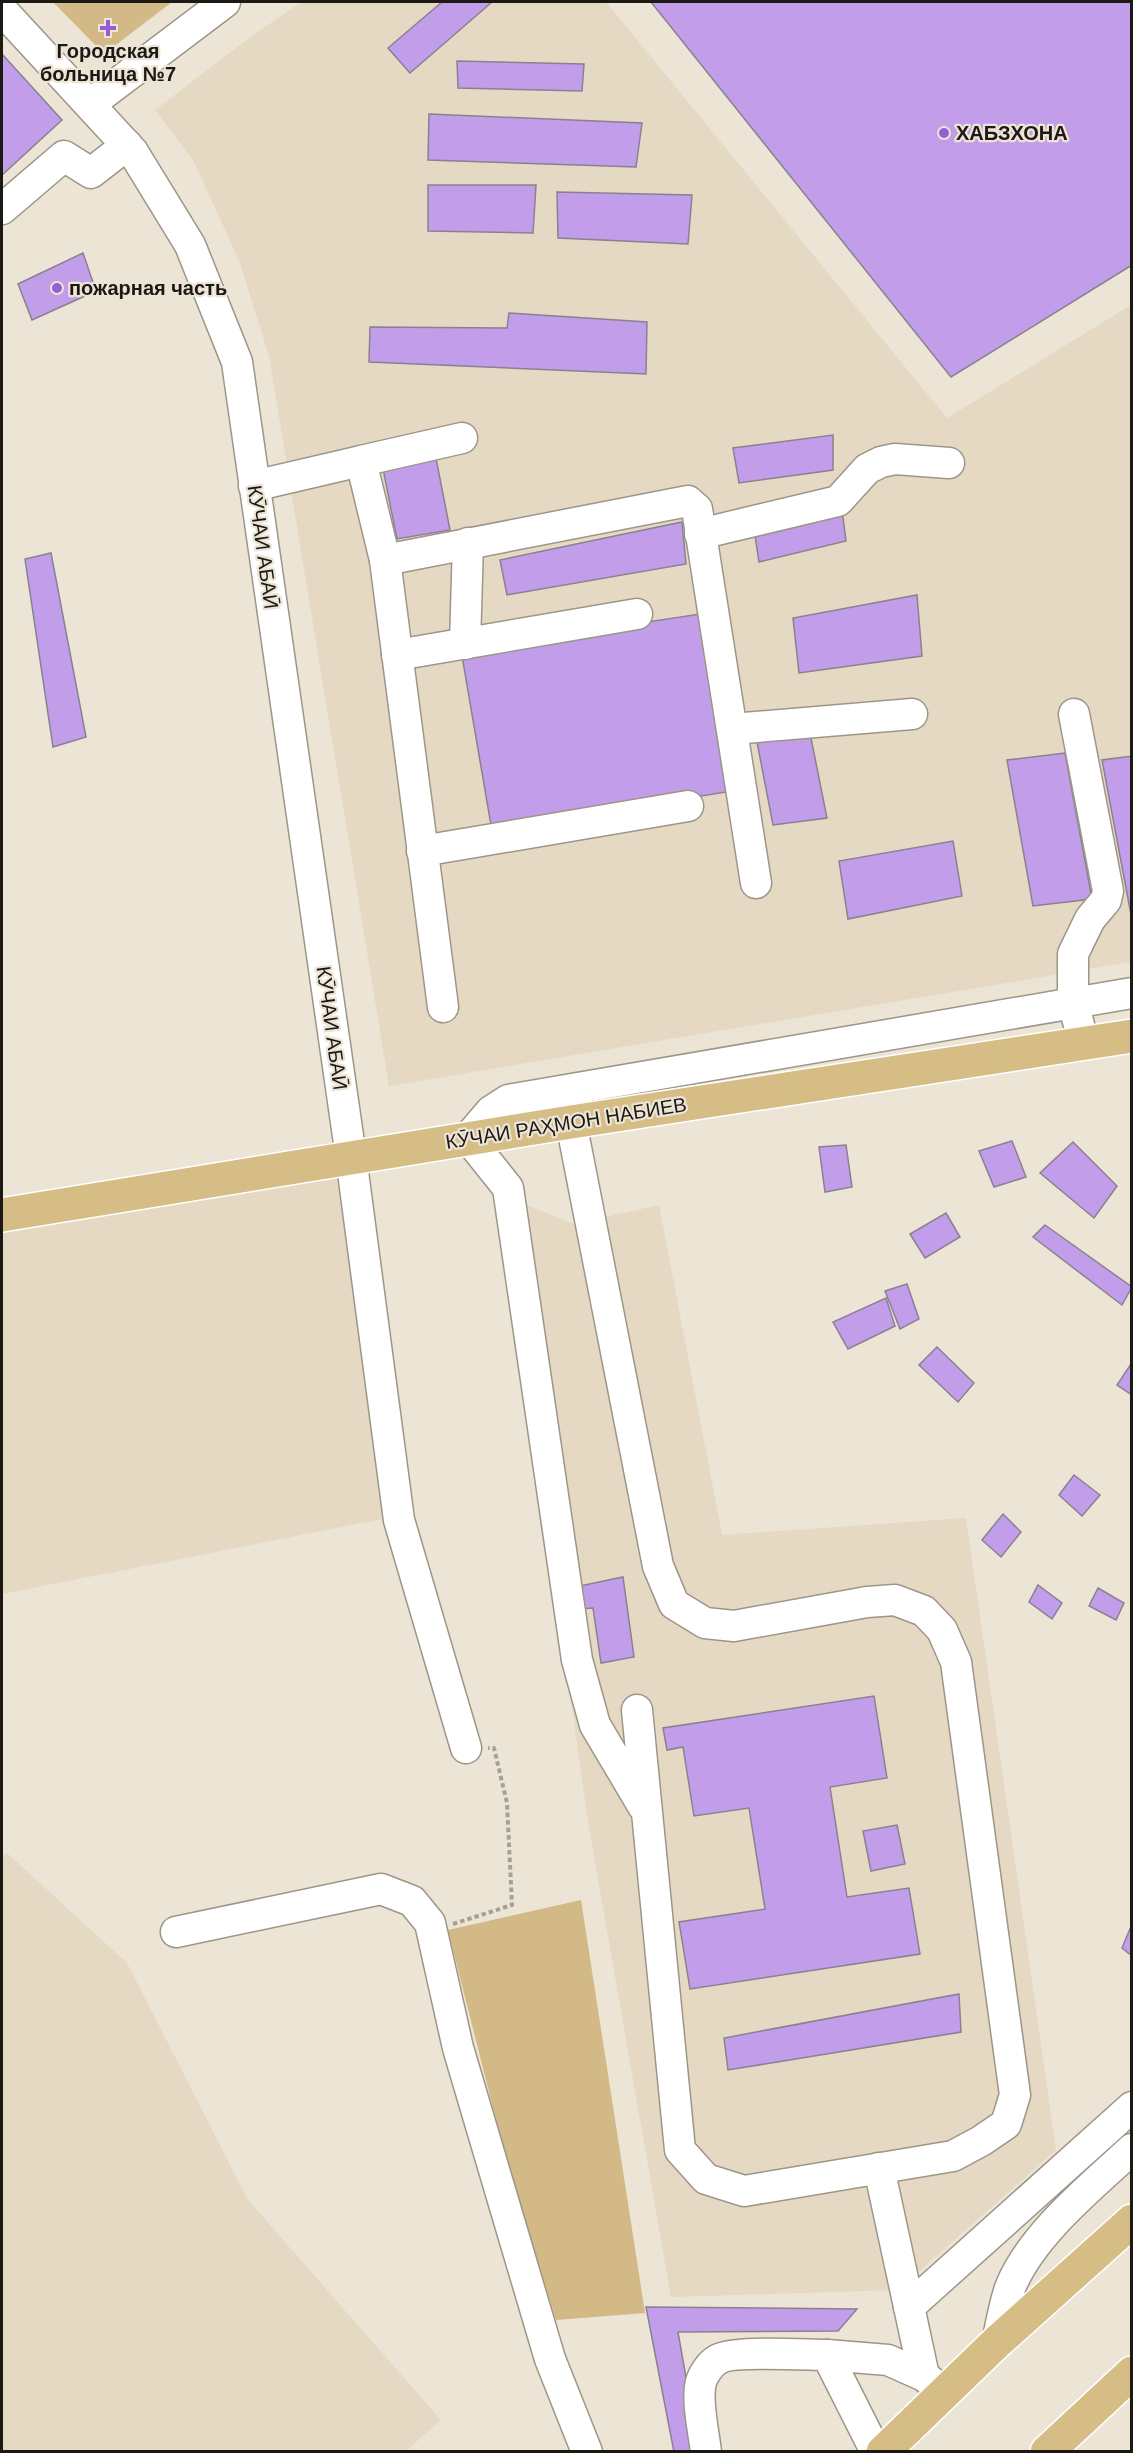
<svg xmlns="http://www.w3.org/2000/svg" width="1133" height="2453" viewBox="0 0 1133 2453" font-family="Arial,sans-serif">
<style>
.built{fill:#e5d9c3}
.green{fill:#d2b986}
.building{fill:#c29dea;stroke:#888290;stroke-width:1.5}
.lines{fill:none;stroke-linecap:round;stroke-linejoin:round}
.minor-casing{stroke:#9d9688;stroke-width:33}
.major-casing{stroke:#fff;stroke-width:36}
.path{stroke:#a7a195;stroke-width:4;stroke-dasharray:4.5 3;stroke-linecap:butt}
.minor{stroke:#fff;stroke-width:30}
.major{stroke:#d5bd85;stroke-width:33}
.poi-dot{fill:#9a5cd3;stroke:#ece4d5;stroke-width:2}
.labels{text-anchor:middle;stroke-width:4.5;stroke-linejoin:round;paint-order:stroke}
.poi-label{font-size:20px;font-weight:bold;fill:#1c1914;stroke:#ece4d5;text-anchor:start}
.street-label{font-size:20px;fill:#1c1914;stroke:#ece4d5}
</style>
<rect width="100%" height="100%" fill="#ece4d5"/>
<g class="built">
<polygon points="301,2 606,2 947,418 1131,305 1131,962 389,1086 269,356 239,260 193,160 155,110 248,39"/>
<polygon points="341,1177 393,1517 2,1594 2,1228"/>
<polygon points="500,1194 574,1224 659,1205 722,1535 966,1518 1056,2150 898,2290 671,2297 588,1822"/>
<polygon points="7,1853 127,1963 248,2200 441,2420 406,2451 2,2451 2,1858"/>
</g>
<g class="green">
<polygon points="53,2 172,2 104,54"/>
<polygon points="581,1900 645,2313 556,2320 510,2175 448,1930"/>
</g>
<g class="building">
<polygon points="442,2 492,2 410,73 388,48"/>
<polygon points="651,2 1132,2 1132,265 951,377"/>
<polygon points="2,54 62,120 2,175"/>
<polygon points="457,61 584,64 582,91 458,88"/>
<polygon points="429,114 642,123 636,167 428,160"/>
<polygon points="428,185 536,185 533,233 428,231"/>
<polygon points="557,192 692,195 688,244 558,238"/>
<polygon points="83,253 96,291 32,320 18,284"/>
<polygon points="509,313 647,322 646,374 369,362 370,327 507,328"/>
<polygon points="833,435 833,470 739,483 733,448"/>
<polygon points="435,453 450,530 397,539 381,459"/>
<polygon points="842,510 846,541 759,562 754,529"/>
<polygon points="682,522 686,564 507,595 500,560"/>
<polygon points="51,553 86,737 53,747 25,559"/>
<polygon points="917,595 922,656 799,673 793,618"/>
<polygon points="700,614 726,792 492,831 461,650"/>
<polygon points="810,733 827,818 773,825 757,742"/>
<polygon points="1065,753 1092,899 1033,906 1007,760"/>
<polygon points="1132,756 1132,920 1102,760"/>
<polygon points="953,841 962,896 848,919 839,861"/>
<polygon points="1012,1141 1026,1177 994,1187 979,1151"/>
<polygon points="1073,1142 1117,1186 1094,1218 1040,1173"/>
<polygon points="846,1145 852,1187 825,1192 819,1147"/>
<polygon points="946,1213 960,1237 925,1258 910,1234"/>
<polygon points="1045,1225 1132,1287 1122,1305 1033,1237"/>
<polygon points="907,1284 919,1319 900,1329 885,1291"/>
<polygon points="886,1298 895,1326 848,1349 833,1322"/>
<polygon points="937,1347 974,1383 958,1402 919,1365"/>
<polygon points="1131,1364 1132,1364 1132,1395 1117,1385"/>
<polygon points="1074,1475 1100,1495 1082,1516 1059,1495"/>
<polygon points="1003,1514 1021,1532 1001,1557 982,1540"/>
<polygon points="623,1577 634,1657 601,1663 593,1608 579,1609 575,1587"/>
<polygon points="1038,1585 1062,1603 1052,1619 1029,1602"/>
<polygon points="1098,1588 1124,1603 1116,1620 1089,1606"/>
<polygon points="874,1696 887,1778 830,1787 847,1897 909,1888 920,1954 690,1989 679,1922 765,1909 749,1808 694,1816 683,1747 667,1750 663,1728"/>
<polygon points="897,1825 905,1864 871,1871 863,1831"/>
<polygon points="1132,1924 1132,1956 1122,1948"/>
<polygon points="959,1994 961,2032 728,2070 724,2038"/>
<polygon points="646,2307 857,2309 838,2331 678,2332 699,2452 674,2452"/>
</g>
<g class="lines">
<defs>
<g id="minor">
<polyline points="2,10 133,152 190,245 237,362 351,1157 399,1520 466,1748"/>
<polyline points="90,104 225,2"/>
<polyline points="2,209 64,156 91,173 127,145"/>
<polyline points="361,461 462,438"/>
<polyline points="254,486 361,461 385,560 443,1007"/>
<polyline points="700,534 838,501 867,469 881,462 895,459 949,463"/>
<polyline points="385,560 688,501 697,509 756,883"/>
<polyline points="465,644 468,543"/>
<polyline points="397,655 637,614"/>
<polyline points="1074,714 1108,891 1106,900 1090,919 1073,954 1073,1003 1084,1043"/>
<polyline points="732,729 912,714"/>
<polyline points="422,851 688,806"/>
<polyline points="571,1122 658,1566 674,1604 705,1623 734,1626 867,1602 895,1600 924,1611 942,1630 956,1662 1015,2095 1006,2124 981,2141 953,2156 744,2191 706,2179 680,2150 637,1710"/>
<polyline points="643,1806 595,1725 577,1660 508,1188 468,1138 491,1111 508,1100 1132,993"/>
<polyline points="176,1932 381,1889 412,1901 430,1923 458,2048 550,2359 587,2452"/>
<polyline points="879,2168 924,2376"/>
<polyline points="909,2307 1132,2107"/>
<path d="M997,2342C1001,2325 1004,2305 1010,2288C1031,2235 1091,2187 1132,2149"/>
<polyline points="827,2355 888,2360 924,2376 934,2384"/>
<path d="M706,2452C704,2433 696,2400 701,2382C703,2375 710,2364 717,2360C730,2350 806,2355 827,2355L876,2452"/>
</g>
<g id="major">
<polyline points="2,1215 571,1122 1132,1036"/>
<polyline points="883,2452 997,2342 1132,2221"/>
<polyline points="1047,2452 1132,2373"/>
</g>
</defs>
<use href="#minor" class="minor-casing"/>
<use href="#major" class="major-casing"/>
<polyline class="path" points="453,1924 512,1905 507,1803 494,1748 488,1748"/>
<use href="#minor" class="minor"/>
<use href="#major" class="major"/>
</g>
<g class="poi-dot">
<path d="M105 19h6v6h6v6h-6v6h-6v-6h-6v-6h6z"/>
<circle cx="944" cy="133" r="6"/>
<circle cx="57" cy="288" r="6"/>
</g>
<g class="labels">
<g class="poi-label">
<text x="108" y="58" text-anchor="middle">Городская<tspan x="108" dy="23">больница №7</tspan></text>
<text x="956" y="140">ХАБЗХОНА</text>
<text x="69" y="295">пожарная часть</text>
</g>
<g class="street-label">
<text transform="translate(263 547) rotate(82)" y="7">КӮЧАИ АБАӢ</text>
<text transform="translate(332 1028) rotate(82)" y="7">КӮЧАИ АБАӢ</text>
<text transform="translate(566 1123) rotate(-9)" y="7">КӮЧАИ РАҲМОН НАБИЕВ</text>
</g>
</g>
<rect width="1133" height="2453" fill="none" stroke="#1c1914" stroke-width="6"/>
</svg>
